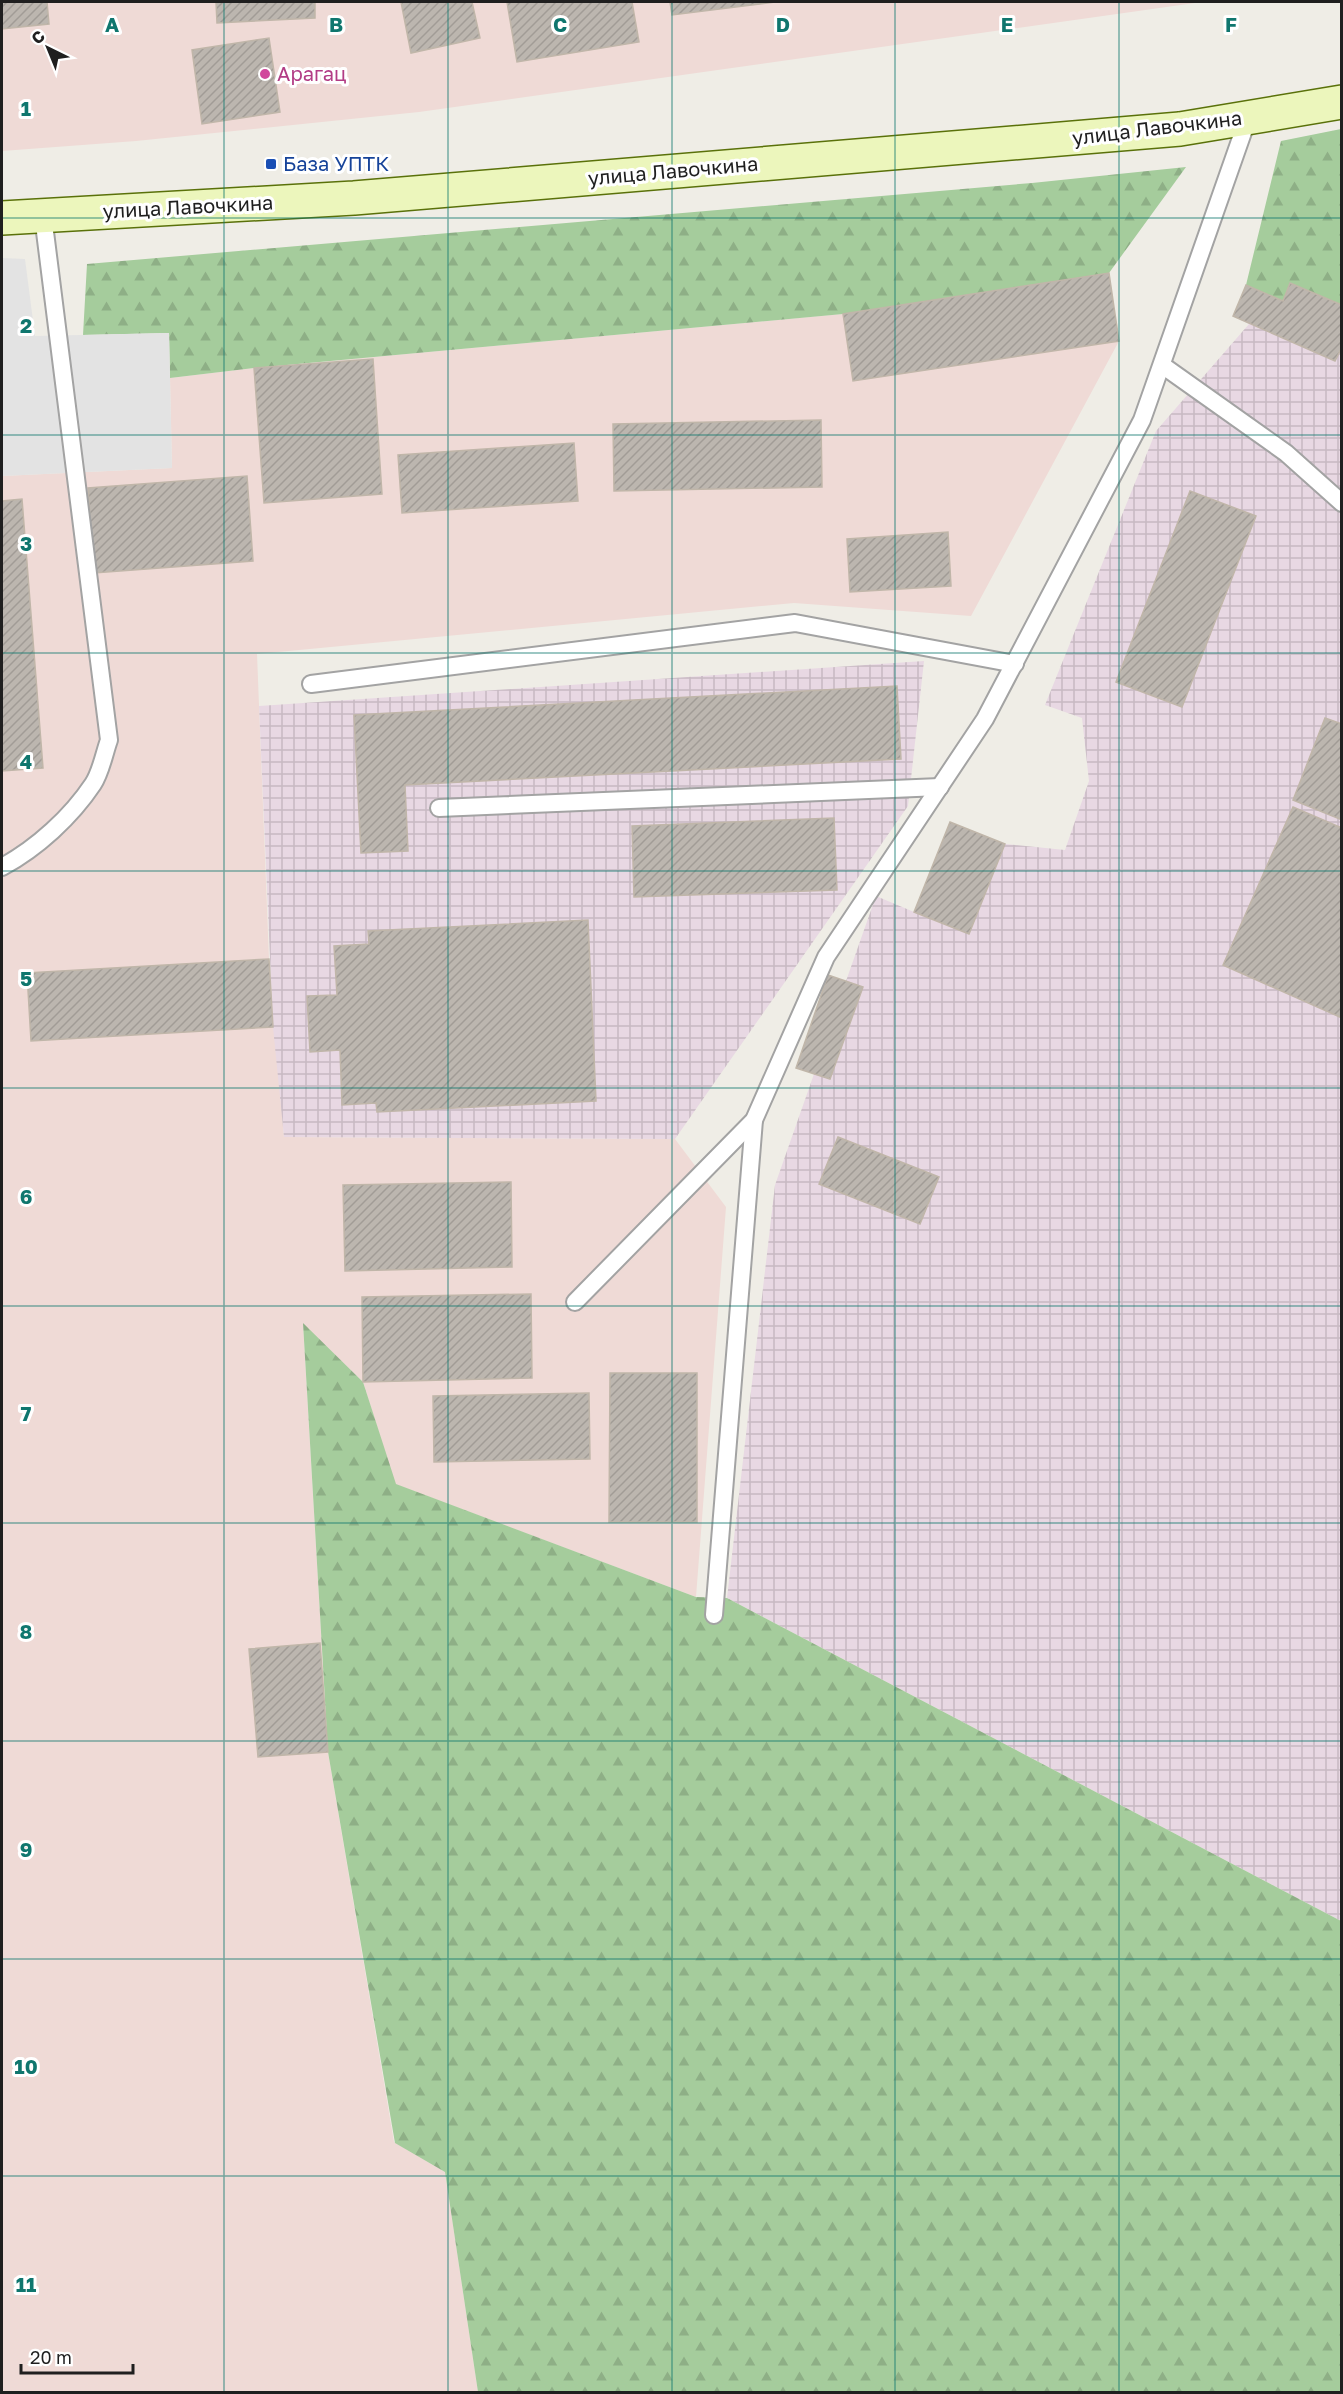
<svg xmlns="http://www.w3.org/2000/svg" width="1343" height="2394" viewBox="0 0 1343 2394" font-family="'Golos Text',sans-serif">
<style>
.commercial{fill:#efdad6}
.industrial{fill:url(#industrial-grid)}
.forest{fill:url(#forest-firs)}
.parking{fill:#e3e3e3}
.building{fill:url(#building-hatch);stroke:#c0b6a9;stroke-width:1.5}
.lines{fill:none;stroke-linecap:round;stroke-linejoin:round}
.service-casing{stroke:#a3a3a3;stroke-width:20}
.secondary-casing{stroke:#5a710a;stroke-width:36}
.service{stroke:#fff;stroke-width:16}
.secondary{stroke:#ecf6bc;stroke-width:33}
.grid{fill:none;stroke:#0f766e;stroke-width:1.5;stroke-opacity:0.55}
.hotel-dot{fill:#d1479c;stroke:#fff;stroke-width:2}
.transit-dot{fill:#1a4fb4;stroke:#fff;stroke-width:2}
.labels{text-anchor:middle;stroke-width:6;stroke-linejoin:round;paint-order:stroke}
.hotel-label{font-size:20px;fill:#b23c85;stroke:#fff;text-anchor:start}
.street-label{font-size:20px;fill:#1f1f1f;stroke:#fff}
.transit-label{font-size:20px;fill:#164399;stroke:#fff;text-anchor:start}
.grid-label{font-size:20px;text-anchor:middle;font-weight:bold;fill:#0f766e;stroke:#fff;stroke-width:6;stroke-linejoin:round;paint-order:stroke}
</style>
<defs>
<pattern id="industrial-grid" width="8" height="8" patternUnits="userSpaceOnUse" patternTransform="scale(1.5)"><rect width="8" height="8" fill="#e8d8e3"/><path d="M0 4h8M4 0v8" fill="none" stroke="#c7b9c2"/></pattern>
<pattern id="forest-firs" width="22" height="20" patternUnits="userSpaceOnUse" patternTransform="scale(1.5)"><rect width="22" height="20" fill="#a5cc9c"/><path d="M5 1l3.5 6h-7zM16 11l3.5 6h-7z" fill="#8eaf86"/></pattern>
<pattern id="building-hatch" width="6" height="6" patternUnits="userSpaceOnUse" patternTransform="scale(1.5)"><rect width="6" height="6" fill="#bcb6af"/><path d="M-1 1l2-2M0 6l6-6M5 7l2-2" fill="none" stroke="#a19c96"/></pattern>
</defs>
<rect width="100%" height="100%" fill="#efede6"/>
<g class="commercial">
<polygon points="2,2 1202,2 419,112 136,141 2,151"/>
<polygon points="1109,273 1119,341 971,616 794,603 257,654 269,959 284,1137 675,1139 726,1207 696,1597 395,1484 363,1382 303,1324 328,1752 394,2142 445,2172 478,2392 2,2392 2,476 172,468 170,378 254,368 843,314"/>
</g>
<g class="industrial">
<polygon points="1290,283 1341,305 1341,1921 727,1598 775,1185 814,1074 796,1068 828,975 846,981 876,896 914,912 950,822 1005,844 1065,850 1089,781 1082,718 1045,705 1156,431 1249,324 1233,316 1246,285 1282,301"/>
<polygon points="924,661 908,806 675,1139 284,1137 273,1027 259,706"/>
</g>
<g class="forest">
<polygon points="1341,129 1341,305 1290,283 1283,301 1246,285 1281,141"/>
<polygon points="1186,167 1109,273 843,314 254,368 170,378 169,333 83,335 87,264 1032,183"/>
<polygon points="303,1323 363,1382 396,1484 696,1597 727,1598 1341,1921 1341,2392 478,2392 445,2172 395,2143 328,1752"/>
</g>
<polygon class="parking" points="2,258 25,259 35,336 169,333 172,468 2,476"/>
<g class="building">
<polygon points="2,2 47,2 49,24 2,29"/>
<polygon points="216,2 315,2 315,18 217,23"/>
<polygon points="401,2 472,2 480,38 411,53"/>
<polygon points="507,2 632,2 639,42 517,62"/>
<polygon points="670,2 775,2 672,15"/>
<polygon points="269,38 280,112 202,124 192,50"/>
<polygon points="1109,273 1119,341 853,381 843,314"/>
<polygon points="1290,283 1342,305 1342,347 1335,361 1233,316 1246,285 1283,301"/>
<polygon points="373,359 382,494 264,503 254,368"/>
<polygon points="821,420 822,487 614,491 613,424"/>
<polygon points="574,443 578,501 402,513 398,455"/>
<polygon points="247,476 253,561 94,573 88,488"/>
<polygon points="1190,491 1256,516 1182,707 1116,682"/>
<polygon points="22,499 43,768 2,771 2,501"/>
<polygon points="948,532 951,586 850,592 847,539"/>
<polygon points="897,686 901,759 405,785 408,851 361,853 354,715"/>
<polygon points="1325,718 1342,724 1342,820 1293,800"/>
<polygon points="1293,807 1342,828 1342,1018 1223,965"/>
<polygon points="834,818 837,890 634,897 632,826"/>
<polygon points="950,822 1005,844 969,934 914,912"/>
<polygon points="588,920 596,1101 377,1112 376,1103 342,1105 340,1050 310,1052 307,996 337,995 334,946 369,944 368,931"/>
<polygon points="269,959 273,1027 31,1041 27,973"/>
<polygon points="828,975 863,987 830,1079 796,1068"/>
<polygon points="838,1137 939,1177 920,1224 819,1184"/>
<polygon points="511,1182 512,1267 345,1271 343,1185"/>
<polygon points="531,1294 532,1378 363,1382 362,1297"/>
<polygon points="610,1373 697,1373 697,1522 609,1522"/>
<polygon points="589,1393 590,1459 434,1462 433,1396"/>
<polygon points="320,1643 328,1752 258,1757 249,1649"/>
</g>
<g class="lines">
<defs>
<g id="service">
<polyline points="1162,365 1286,453 1342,503"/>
<polyline points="311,684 795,623 1015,664"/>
<polyline points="439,808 940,787"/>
<path d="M2,867C37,848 71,817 93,784C101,772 104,754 109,740L43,216"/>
<polyline points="575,1302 754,1120 826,957 985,719 1142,420 1248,118"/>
<polyline points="714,1615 754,1120"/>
</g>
<polyline id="secondary" points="2,218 354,198 1180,129 1342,102"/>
</defs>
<use href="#service" class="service-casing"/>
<use href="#secondary" class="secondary-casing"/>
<use href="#service" class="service"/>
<use href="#secondary" class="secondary"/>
</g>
<path class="grid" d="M224,2V2392M448,2V2392M672,2V2392M895,2V2392M1119,2V2392M2,218H1342M2,435H1342M2,653H1342M2,871H1342M2,1088H1342M2,1306H1342M2,1523H1342M2,1741H1342M2,1959H1342M2,2176H1342"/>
<circle class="hotel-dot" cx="265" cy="74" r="6"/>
<rect class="transit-dot" x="265" y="158" width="12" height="12" rx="3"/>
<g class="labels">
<g class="hotel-label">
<text x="277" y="81">Арагац</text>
</g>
<g class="street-label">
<text transform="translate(1157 128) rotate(-7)" y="7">улица Лавочкина</text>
<text transform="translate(673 171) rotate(-5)" y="7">улица Лавочкина</text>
<text transform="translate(188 207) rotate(-3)" y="7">улица Лавочкина</text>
</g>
<g class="transit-label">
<text x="283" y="171">База УПТК</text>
</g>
</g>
<g class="grid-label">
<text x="112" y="32">A</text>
<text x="336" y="32">B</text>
<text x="560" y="32">C</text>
<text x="783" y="32">D</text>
<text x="1007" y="32">E</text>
<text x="1231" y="32">F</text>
<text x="26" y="116">1</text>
<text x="26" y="333">2</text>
<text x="26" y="551">3</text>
<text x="26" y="769">4</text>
<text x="26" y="986">5</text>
<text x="26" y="1204">6</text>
<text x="26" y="1421">7</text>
<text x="26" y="1639">8</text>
<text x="26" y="1857">9</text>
<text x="26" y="2074">10</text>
<text x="26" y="2292">11</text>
</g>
<rect width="1343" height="2394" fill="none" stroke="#1f1f1f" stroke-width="6"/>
<g transform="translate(48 48) rotate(317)" stroke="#ffffff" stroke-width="4.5" paint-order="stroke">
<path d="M0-4.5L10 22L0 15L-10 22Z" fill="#1f1f1f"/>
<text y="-9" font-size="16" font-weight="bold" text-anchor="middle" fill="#1f1f1f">С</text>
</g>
<path d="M21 2364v9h112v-9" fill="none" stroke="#1f1f1f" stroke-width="3"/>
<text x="30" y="2364" font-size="18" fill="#1f1f1f" stroke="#ffffff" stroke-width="4.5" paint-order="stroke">20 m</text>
</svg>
